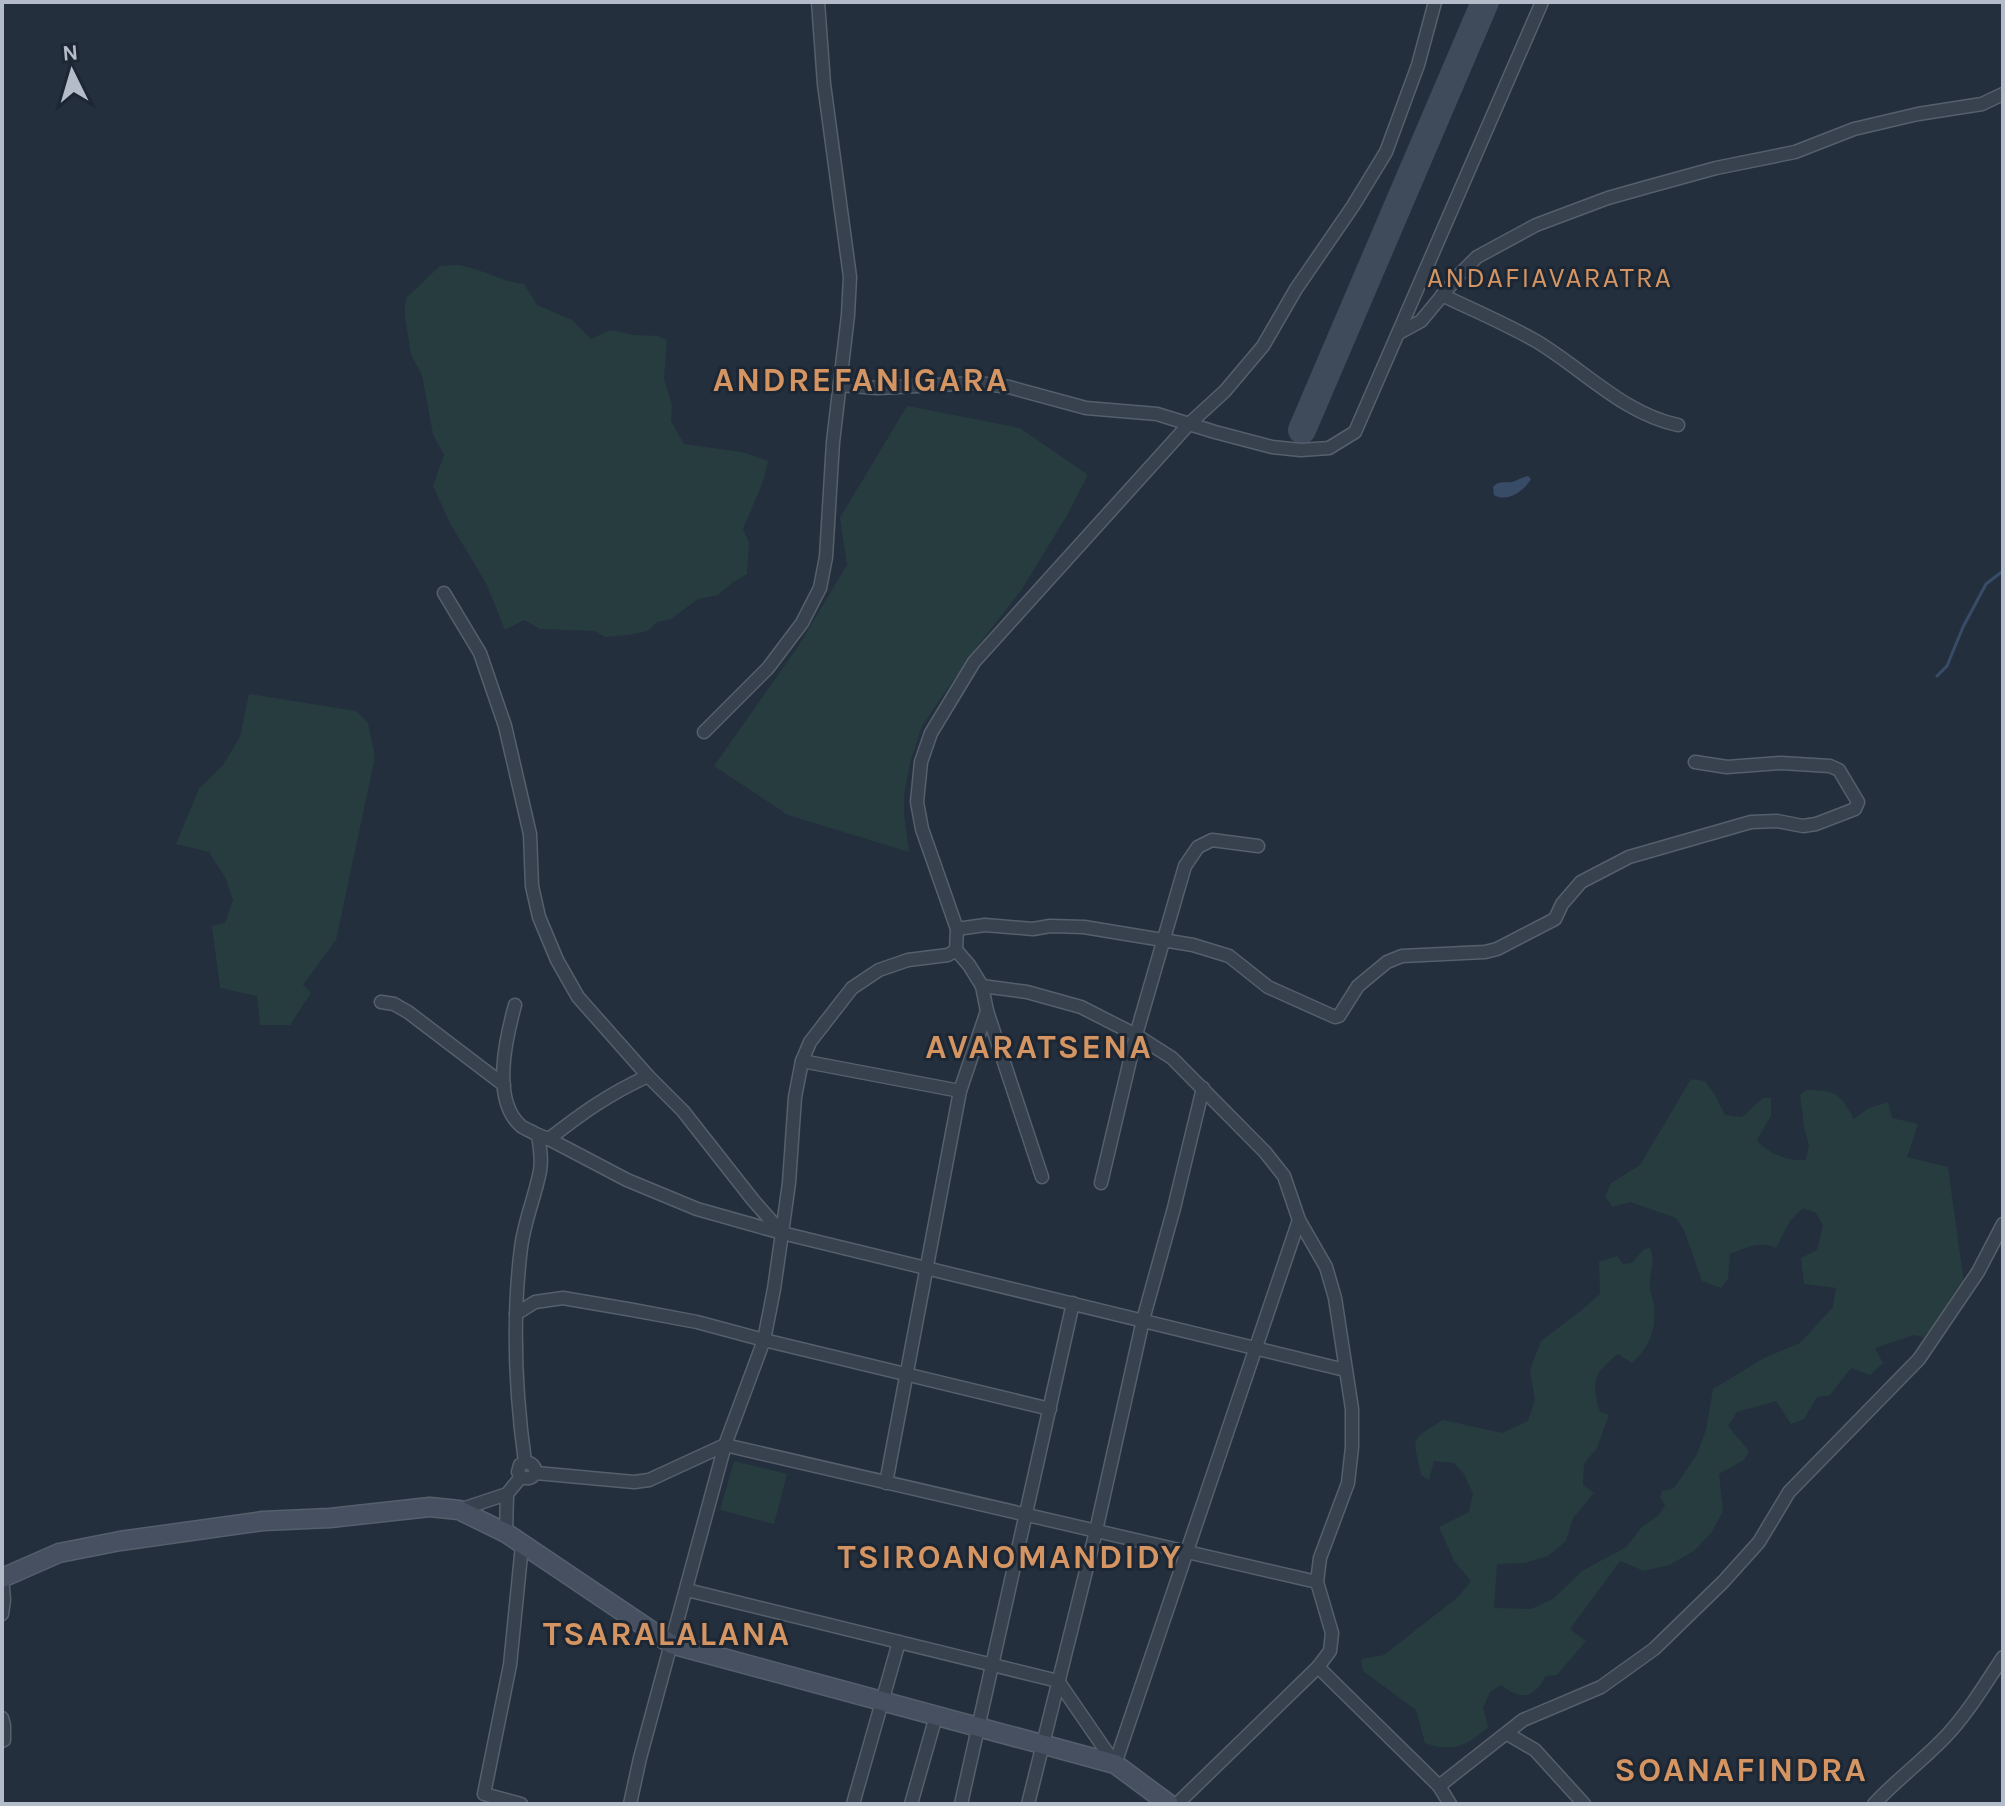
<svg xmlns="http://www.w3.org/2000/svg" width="2005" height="1806" viewBox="0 0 2005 1806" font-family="Karla,sans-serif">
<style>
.green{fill:#263c3f}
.water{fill:#394c67}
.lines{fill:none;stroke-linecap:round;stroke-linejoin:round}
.stream{stroke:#394c67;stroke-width:3}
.taxiway{stroke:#3f4a5a;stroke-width:28}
.street-casing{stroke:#565f6c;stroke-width:15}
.secondary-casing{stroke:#565f6c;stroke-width:21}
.street{stroke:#38414e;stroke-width:12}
.secondary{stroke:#465061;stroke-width:18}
.labels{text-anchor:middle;stroke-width:6;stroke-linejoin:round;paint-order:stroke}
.neighbourhood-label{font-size:28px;letter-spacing:2px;fill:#d59563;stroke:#1d2633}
.district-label{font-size:34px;font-weight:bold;letter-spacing:2px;fill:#d59563;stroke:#1d2633}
</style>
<rect width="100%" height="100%" fill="#242f3e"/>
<g class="green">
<path d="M458,265C481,268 501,282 524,284L537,305L572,320L591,339L610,330L634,335L658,336L667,340L664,379L672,405L671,421L684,444L742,452L768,461C764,485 752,506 743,529L749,543L747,574L733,582L718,595L698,599L671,619L657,622L648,631L628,635L605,637L595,631L540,629L524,620L505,630L486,583L450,523L433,486L444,455L433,434L422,375L411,355L405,317V304L407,298L405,299L440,266Z"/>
<polygon points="907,406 1020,428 1088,475 1066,517 1022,589 970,656 922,726 910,763 904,795 904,814 909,852 788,815 714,766 797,648 847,565 840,518"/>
<polygon points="249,694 356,711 368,723 375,757 336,940 303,985 311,993 290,1025 260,1025 257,996 220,988 212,926 225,923 233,900 226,879 209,852 176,844 199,789 223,765 240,737"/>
<path d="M1691,1079L1705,1081L1715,1095L1725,1115L1742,1117L1763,1098H1771V1116L1757,1140C1768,1154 1787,1161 1806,1160L1809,1145L1804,1128L1800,1095L1806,1090C1836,1090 1840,1093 1854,1119L1869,1108L1888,1102L1892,1118L1918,1124L1907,1157L1948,1167L1964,1283L1952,1303L1924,1337L1914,1335L1875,1348L1883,1363L1870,1375L1851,1368L1830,1395L1817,1397L1804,1419L1791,1424L1776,1401L1737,1412L1728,1426L1749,1451L1744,1460L1719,1474L1723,1511L1711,1533L1694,1551L1669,1565L1644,1571L1620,1561L1570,1629L1586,1641L1557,1675L1546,1676C1533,1700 1521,1700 1501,1685L1490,1692L1483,1708L1488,1727C1467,1746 1453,1753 1425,1743L1416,1710L1363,1671L1361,1659L1384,1655L1458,1597L1471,1581L1454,1561L1439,1527L1469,1512L1473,1494L1464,1474L1454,1463L1434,1461L1429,1480L1421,1475C1413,1436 1409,1441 1443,1420L1502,1433L1528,1421L1535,1400L1530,1370L1541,1341L1583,1309L1600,1294L1599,1262L1617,1256L1623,1264L1632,1263L1644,1249L1650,1248C1656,1262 1649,1272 1650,1286C1650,1293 1653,1299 1654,1305C1656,1331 1650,1346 1632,1363L1618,1354C1593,1374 1591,1381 1600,1412L1609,1415L1597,1448L1584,1464L1583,1485L1594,1493L1573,1518L1566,1541L1548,1556L1525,1563L1497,1564L1494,1608L1531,1609L1553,1599L1582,1571L1626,1547L1642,1527L1659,1515L1665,1505L1660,1497L1662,1491L1674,1488L1696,1456L1706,1430L1713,1389L1764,1358L1800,1343L1833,1307L1836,1288L1804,1284L1801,1258L1817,1250L1823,1226L1816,1213L1803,1208L1790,1221L1776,1248C1760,1240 1745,1248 1730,1254L1728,1279L1721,1288L1702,1281L1684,1230L1676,1218L1630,1202L1613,1207L1605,1197L1611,1183L1640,1165Z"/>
<polygon points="734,1461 787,1474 774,1524 720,1510"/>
</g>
<path class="water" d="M1528,476L1531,479C1524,491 1508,503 1494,495L1493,487C1499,480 1504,483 1512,482C1518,480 1522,477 1528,476Z"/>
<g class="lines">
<polyline class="stream" points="1937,676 1947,666 1963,627 1986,584 2003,571"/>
<polyline class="taxiway" points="1302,430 1485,2"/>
<defs>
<g id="street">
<path d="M1442,295C1473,310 1506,324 1536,341C1583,369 1624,414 1678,425"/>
<polyline points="1399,333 1421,321 1460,274 1477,257 1536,225 1608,198 1647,187 1716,168 1795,152 1854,129 1918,114 1982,104 2003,94"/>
<polyline points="840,385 877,388 978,383 1009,387 1086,408 1157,414 1215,432 1272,447 1301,450 1329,448 1355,432 1542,2"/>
<polyline points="444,593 480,653 505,726 530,834 532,886 539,917 557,960 578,997 648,1076 683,1111 753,1200 782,1233"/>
<polyline points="704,732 768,668 802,623 820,588 826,557 833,442 848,315 850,277 824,84 818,2"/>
<polyline points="957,929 985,925 1033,929 1050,926 1084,927 1193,945 1229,956 1268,987 1335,1017 1339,1016 1358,986 1387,962 1402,956 1485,952 1497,949 1555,919 1562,904 1581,882 1629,857 1751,822 1777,821 1803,826 1816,824 1855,809 1858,802 1839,770 1830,766 1781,763 1727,767 1695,762"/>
<polyline points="956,950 969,965 982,986 1027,992 1081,1007 1136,1035 1172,1058 1265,1152 1284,1176 1299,1220 1326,1267 1335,1298 1352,1409 1352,1447 1348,1483 1320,1558 1317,1582"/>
<polyline points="381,1002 394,1004 408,1012 504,1085"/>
<path d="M515,1005C506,1038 491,1100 521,1126C525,1129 533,1132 538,1135C540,1147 542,1159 540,1171C535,1197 524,1222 521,1248C512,1320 515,1390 525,1462L520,1465L518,1472L521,1477C537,1483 541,1464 525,1462"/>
<polyline points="987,1011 1042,1177"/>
<polyline points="802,1061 960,1091"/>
<polyline points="538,1135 549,1139 627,1180 697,1209 782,1233 1345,1370"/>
<path d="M549,1139C582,1113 609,1094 648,1076"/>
<polyline points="1101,1183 1136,1035 1185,866 1198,847 1212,840 1258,846"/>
<polyline points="516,1314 535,1302 563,1298 633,1310 697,1322 764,1340 1050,1409"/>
<polyline points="536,1473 634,1482 649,1480 725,1445 1317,1582 1332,1633 1330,1651 1318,1667 1177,1804"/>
<polyline points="886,1483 960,1091 987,1011 982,986"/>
<polyline points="459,1510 507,1494 521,1477"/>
<polyline points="506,1533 507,1494"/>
<polyline points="687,1590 1058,1681 1115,1764"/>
<polyline points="2,1614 4,1600 2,1577"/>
<polyline points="1318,1667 1439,1786 1450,1804"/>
<polyline points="2,1718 4,1725 4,1740 2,1741"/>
<polyline points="1511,1736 1535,1750 1584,1804"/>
<polyline points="1115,1764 1299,1220"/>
<polyline points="1439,1786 1523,1720 1601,1687 1654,1649 1723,1582 1759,1542 1789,1492 1919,1359 1978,1272 2003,1224"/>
<polyline points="521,1804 484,1794 510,1665 522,1545"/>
<polyline points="630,1804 640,1758 725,1445 764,1340 774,1289 782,1233 789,1183 795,1097 802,1061 810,1042 852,988 879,970 908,960 948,955 956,950 957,929 922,829 917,802 921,762 931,733 974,662 1189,424 1225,391 1263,346 1296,289 1353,206 1386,152 1418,65 1435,2"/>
<polyline points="853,1804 899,1642"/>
<polyline points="911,1804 936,1716"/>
<polyline points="961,1804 1073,1303"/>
<polyline points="1028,1804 1096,1531 1143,1320 1174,1208 1203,1088"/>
<path d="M1874,1804C1897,1779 1925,1759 1948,1734C1969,1711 1986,1683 2003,1657"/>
</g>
<polyline id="secondary" points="2,1578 59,1553 120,1541 263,1521 330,1518 430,1507 459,1510 506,1533 671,1644 1115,1764 1169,1804"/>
</defs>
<use href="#street" class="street-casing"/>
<use href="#secondary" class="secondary-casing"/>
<use href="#street" class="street"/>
<use href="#secondary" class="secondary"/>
</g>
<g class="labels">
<g class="neighbourhood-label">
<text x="1550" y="287">ANDAFIAVARATRA</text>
</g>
<g class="district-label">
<text x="861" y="391">ANDREFANIGARA</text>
<text x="1039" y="1058">AVARATSENA</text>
<text x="1010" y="1568">TSIROANOMANDIDY</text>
<text x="667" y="1645">TSARALALANA</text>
<text x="1741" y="1781">SOANAFINDRA</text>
</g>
</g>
<rect width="2005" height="1806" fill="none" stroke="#b4bcc9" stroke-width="8"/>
<g transform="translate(72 72) rotate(355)" stroke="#1d2633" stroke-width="6" paint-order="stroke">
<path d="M0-6L14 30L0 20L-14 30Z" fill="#b4bcc9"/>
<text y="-12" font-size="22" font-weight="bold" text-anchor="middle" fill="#b4bcc9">N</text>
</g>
</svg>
